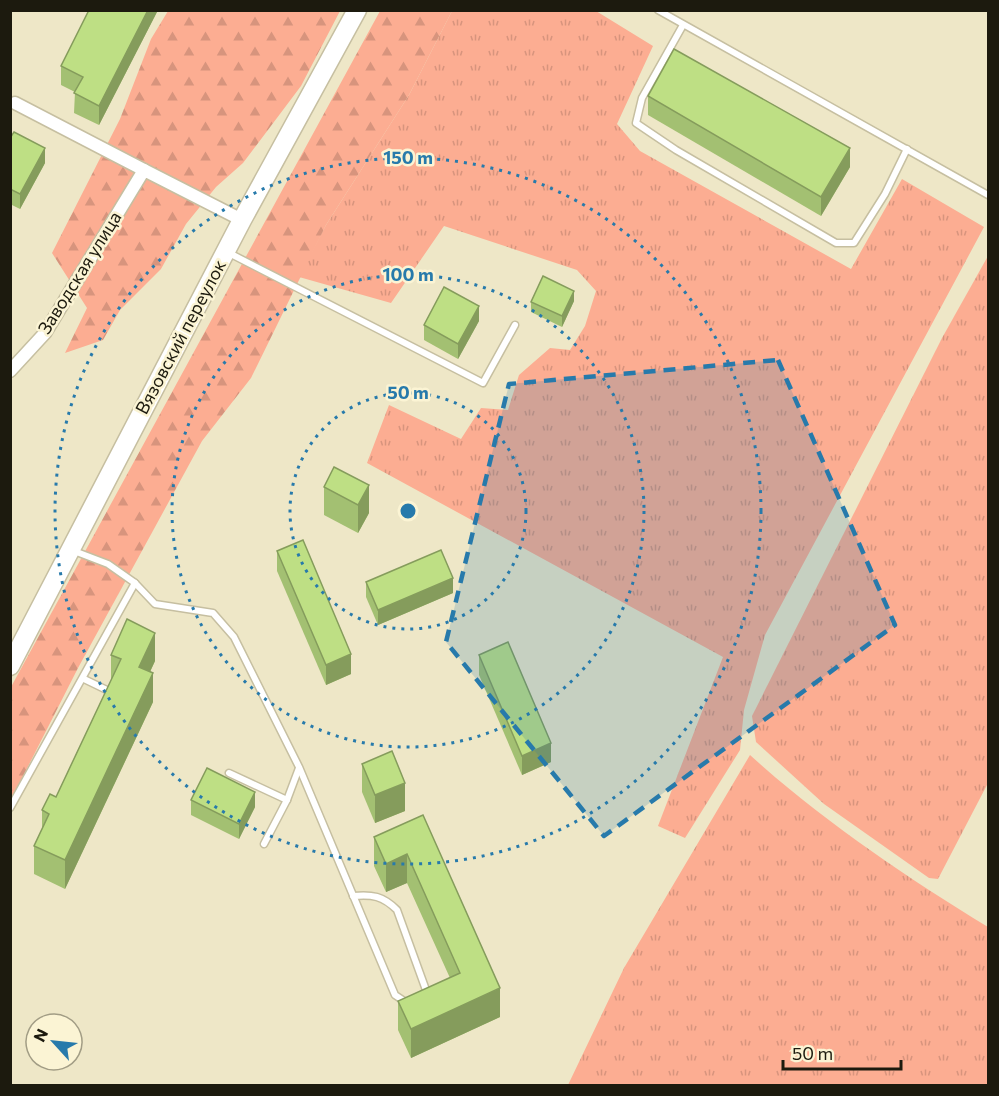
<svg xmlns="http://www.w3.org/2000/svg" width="999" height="1096" viewBox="0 0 999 1096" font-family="Commissioner,sans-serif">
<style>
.grass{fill:url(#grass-tufts)}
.forest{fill:url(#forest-firs)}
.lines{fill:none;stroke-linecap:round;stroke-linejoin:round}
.lane-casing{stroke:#c6bfa1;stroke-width:9}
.street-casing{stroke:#c6bfa1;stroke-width:15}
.secondary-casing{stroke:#c6bfa1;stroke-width:21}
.lane{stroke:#fff;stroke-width:6}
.street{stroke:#fff;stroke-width:12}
.secondary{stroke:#fff;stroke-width:18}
.wall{fill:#a3c072}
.shaded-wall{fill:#859c5c}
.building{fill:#bedf84;stroke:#859c5c;stroke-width:1.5}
.marked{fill:#277aab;fill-opacity:0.2;stroke:#277aab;stroke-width:4.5;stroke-dasharray:12 8;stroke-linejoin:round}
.ring{fill:none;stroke:#277aab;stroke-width:3;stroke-dasharray:3 6}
.labels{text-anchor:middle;stroke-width:5;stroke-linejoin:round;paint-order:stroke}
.street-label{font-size:18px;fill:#1c1a0e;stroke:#fbf4d4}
.centre{fill:#277aab;stroke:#fbf4d4;stroke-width:3}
.ring-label{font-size:18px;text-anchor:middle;font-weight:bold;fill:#277aab;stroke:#fbf4d4;stroke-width:5;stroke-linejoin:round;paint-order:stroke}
</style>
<defs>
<pattern id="grass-tufts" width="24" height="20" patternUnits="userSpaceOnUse" patternTransform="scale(1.5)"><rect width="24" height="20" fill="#fcad92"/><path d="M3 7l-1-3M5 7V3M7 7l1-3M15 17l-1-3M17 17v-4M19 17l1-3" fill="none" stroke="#d7947d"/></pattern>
<pattern id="forest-firs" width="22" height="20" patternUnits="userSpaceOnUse" patternTransform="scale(1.5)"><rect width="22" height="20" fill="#fcad92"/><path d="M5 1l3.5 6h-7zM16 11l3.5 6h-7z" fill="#d7947d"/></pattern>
</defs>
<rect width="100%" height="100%" fill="#eee7c7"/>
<g class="grass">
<polygon points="452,11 596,11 653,46 617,124 640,151 851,269 902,179 984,227 765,635 744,710 740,750 685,838 658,826 723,657 367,463 389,405 461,439 481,408 508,410 519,375 550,348 570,350 585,326 596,291 577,270 444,226 391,303 299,277 326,225 409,95"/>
<polygon points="988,256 988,783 938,879 929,878 824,804 756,742 752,716 942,338"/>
<path d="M750,755C823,821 905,876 988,927V1085H568L624,968Z"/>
</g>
<g class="forest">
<polygon points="168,11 340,11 301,86 243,163 216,187 186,224 161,269 120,310 103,340 65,353 87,308 52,253 120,119 151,39"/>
<polygon points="380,11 452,11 409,95 326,225 251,378 202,441 78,668 11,800 11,687"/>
</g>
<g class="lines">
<defs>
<g id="lane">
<polyline points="658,10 988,195"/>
<polyline points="683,25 642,98 636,123 676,150 836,243 854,243 885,194 907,149"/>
<polyline points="229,253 483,383 515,325"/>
<polyline points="135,583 155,604 213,613 234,637 299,767 395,995 407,1003"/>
<polyline points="84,679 113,693"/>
<polyline points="229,773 287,800"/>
<polyline points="10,808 135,583 108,564 74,551"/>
<polyline points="264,844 287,800 299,768"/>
<path d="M353,896C372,894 383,896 397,910L426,990L423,995"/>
</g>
<g id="street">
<polyline points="15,103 144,170"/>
<polyline points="10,371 45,333 144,170 242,220"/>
</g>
<polyline id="secondary" points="10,666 242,220 357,10"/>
</defs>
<use href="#lane" class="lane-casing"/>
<use href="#street" class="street-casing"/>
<use href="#secondary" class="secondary-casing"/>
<use href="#lane" class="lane"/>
<use href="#street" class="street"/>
<use href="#secondary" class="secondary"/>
</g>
<g class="wall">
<polygon points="158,10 99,125 74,113 75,92 61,85 61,66"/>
<polygon points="648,96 850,167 821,216 648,115"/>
<polygon points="10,138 45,163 20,209 10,204"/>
<polygon points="574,301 562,327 531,312 531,302"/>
<polygon points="479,321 458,359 424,340 424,325"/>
<polygon points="334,467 369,513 358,533 324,515 324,487"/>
<polygon points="277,551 351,674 326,685 277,571"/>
<polygon points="366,582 453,593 378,625 366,597"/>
<polygon points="111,655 155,661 150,672 153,702 65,889 34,874 34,846 42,829 42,810 56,797 111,681"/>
<polygon points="479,655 551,762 522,775 479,675"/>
<polygon points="362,764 405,811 375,823 362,792"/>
<polygon points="191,800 255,807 239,839 191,815"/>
<polygon points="423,815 500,1017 411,1058 398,1030 398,1001 450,978 407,883 386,892 374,866 374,837"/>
</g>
<g class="shaded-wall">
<polygon points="148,10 158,10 99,125 99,106"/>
<polygon points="45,148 45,163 20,209 20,194"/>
<polygon points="850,148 850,167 821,216 821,197"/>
<polygon points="574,291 574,301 562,327 562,316"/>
<polygon points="479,306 479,321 458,359 458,344"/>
<polygon points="369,485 369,513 358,533 358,505"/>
<polygon points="453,578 453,593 378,625 378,610"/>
<polygon points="155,633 155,661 139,695 139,667"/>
<polygon points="351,654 351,674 326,685 326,665"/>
<polygon points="153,673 153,702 65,889 65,860"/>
<polygon points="551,743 551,762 522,775 522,756"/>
<polygon points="405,783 405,811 375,823 375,795"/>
<polygon points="255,792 255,807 239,839 239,824"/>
<polygon points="407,854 407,883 386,892 386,864"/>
<polygon points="500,988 500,1017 411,1058 411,1029"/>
</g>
<g class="building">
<polygon points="89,10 148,10 99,106 74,93 83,77 61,66"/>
<polygon points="674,49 850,148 821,197 648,96"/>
<polygon points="14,132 45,148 20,194 10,189 10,138"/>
<polygon points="543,276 574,291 562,316 531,302"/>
<polygon points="444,287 479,306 458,344 424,325"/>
<polygon points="334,467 369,485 358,505 324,487"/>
<polygon points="303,540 351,654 326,665 277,551"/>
<polygon points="441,550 453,578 378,610 366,582"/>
<polygon points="127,619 155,633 139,667 153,673 65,860 34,846 49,814 42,810 50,794 56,797 121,659 111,655"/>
<polygon points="508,642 551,743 522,756 479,655"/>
<polygon points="392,751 405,783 375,795 362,764"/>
<polygon points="207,768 255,792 239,824 191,800"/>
<polygon points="423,815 500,988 411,1029 398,1001 460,973 407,854 386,864 374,837"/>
</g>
<path class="marked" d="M778,360L895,625L604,836L446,642L509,384Z"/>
<g class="ring">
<circle cx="408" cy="511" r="118"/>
<circle cx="408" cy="511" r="236"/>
<circle cx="408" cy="511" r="353"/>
</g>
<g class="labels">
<g class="street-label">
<text transform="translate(80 273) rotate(-58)" y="6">Заводская улица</text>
<text transform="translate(181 337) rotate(-62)" y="6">Вязовский переулок</text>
</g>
</g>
<circle cx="408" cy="511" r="9" class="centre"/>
<g class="ring-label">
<text x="408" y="164">150 m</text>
<text x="408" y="281">100 m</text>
<text x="408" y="399">50 m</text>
</g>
<rect width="999" height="1096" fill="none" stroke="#1c1a0e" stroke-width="24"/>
<g transform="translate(54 1042) rotate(297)"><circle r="28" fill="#fbf4d4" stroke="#a29d85" stroke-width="1.5"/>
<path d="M0-4.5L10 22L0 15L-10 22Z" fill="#277aab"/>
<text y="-9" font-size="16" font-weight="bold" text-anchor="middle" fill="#1c1a0e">N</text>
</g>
<path d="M783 1060v9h118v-9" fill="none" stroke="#1c1a0e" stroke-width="3"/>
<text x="792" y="1060" font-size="18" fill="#1c1a0e" stroke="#fbf4d4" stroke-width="4.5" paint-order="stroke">50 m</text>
</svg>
